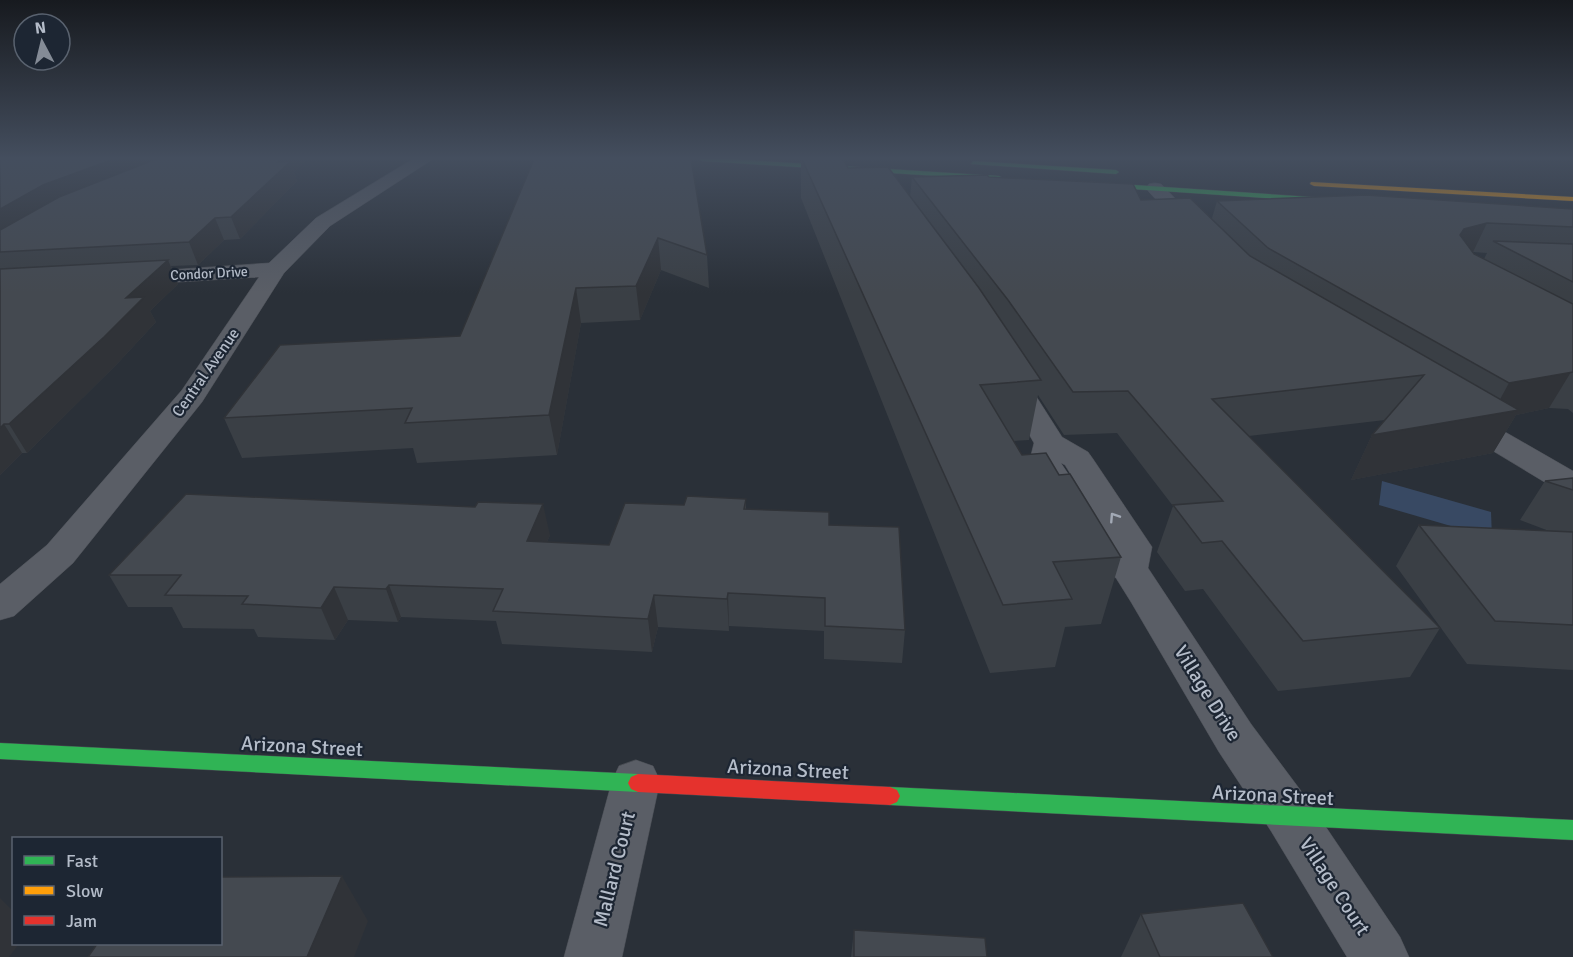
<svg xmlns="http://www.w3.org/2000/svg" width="1573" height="957" viewBox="0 0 1573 957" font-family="Signika,sans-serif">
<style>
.water{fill:#384963}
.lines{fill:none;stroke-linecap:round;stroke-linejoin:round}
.street-casing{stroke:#484c53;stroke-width:1}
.fast-casing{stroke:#484c53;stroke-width:1}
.slow-casing{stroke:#484c53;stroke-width:1}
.jam-casing{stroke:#484c53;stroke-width:1}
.street{fill:#5a5e66;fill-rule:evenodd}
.fast{fill:#30b455;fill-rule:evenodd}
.slow{fill:#ff9f0a;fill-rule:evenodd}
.jam{fill:#e5322d;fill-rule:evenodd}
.wall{fill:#3a3f45;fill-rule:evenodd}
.shaded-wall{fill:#303338}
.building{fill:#444950;stroke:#303338;stroke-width:1.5}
.oneway{stroke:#a2a9b5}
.labels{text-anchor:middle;stroke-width:4.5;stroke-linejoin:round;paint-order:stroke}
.far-street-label{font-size:14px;fill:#b4bcc9;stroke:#1d2633}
.street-label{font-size:16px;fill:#b4bcc9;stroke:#1d2633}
.near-street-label{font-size:20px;fill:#b4bcc9;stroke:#1d2633}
</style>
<rect width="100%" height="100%" fill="#2a3038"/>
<polygon class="water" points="1382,481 1491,512 1492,538 1379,505"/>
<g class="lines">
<defs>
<g id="street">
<polygon points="413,159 433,159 330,226 284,273 202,402 73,563 14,616 0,620 0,584 47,545 182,390 259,277 131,285 123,283 120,278 123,273 269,263 316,218"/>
<polygon points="1155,183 1161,184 1204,228 1207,232 1204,236 1190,236 1149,192 1146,188 1149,184"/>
<path d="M1010,369L1020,371L1062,437L1088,452L1093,459L1152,547L1148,568L1251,724L1307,799L1400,937L1409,957H1347L1271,831L1219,752L1131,602L1116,578L1086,556L1029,463L1034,443L996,377L1000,371ZM1061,463L1065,465L1099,520Z"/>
<polygon points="1461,410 1472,413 1573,471 1573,495 1561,492 1450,425 1446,419 1450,413"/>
<polygon points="636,760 653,766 660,781 622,957 564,957 612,781 619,766"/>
</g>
<g id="fast">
<polygon points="699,159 732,159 999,176 1003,178 999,180 702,161"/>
<polygon points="973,161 1116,170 1119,172 1116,174 971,164"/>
<polygon points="1090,182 1341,199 1345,201 1341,203 1087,186 1086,184"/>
<polygon points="0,743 638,774 645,777 648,783 645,789 638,792 0,759"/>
<polygon points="890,787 1573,820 1573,840 890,805 883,802 880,796 883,790"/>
</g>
<polygon id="slow" points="1311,182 1573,197 1573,201 1314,186 1310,184"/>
<polygon id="jam" points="638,774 890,787 897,790 900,796 897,802 890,805 638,792 631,789 628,783 631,777"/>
</defs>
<use href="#street" class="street-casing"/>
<use href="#fast" class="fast-casing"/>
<use href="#slow" class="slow-casing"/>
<use href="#jam" class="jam-casing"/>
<use href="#street" class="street"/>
<use href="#fast" class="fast"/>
<use href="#slow" class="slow"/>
<use href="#jam" class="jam"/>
</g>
<g class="wall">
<polygon points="0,159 307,159 294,172 297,181 240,239 224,240 198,265 171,266 178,284 150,311 156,322 117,364 27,453 22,453 0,475"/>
<polygon points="534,159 707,255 709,288 661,270 640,320 581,323 557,455 417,463 413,448 242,458 224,418 460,336"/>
<path d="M801,159H843L848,168L910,197L912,177H989L1141,200L1212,218L1217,201L1573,209V413L1568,409L1549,408L1516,415L1493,453L1351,480L1372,435L1385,420L1249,436L1440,628L1410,677L1278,691L1203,589L1185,591L1157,552L1173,506L1117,433L1064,435L1038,395L1029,440L1014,441L1022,455L1059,475L1121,557L1101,624L1065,627L1055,667L990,673L801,198ZM1472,252H1473L1487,253L1484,259L1474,254Z"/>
<polygon points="1573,478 1573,670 1467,664 1396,566 1419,525 1549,531 1520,520 1545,481"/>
<polygon points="746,499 746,509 829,525 905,630 902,663 824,659 824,631 729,626 729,631 658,627 652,652 502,644 496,621 401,617 398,622 348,620 335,640 258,637 254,629 183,628 172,607 128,607 109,575 550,535 547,542 609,545 684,505"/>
<polygon points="1141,914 1273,957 1121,957"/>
<polygon points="854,930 987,957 851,957"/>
</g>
<g class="shaded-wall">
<polygon points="114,159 165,159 0,237 0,209 43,185"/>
<polygon points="281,159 307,159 294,172 297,181 240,239 231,217"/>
<polygon points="215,218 224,240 198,265 189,242"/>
<polygon points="1487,223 1473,252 1450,259 1460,235 1464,229"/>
<polygon points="658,238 661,270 640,320 636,286"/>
<polygon points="168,260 178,284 150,311 156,322 117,364 27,453 9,424 126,298"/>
<polygon points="576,288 581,323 557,455 549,415"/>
<polygon points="1571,372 1549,408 1516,415 1493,453 1351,480 1372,435 1492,414 1509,383"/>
<polygon points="4,424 22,453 0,475 0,428"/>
<polygon points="543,504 550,535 534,573 527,541"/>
<polygon points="389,585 401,617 398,622 386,589"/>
<polygon points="334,587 348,620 335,640 321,608"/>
<polygon points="728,593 729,626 729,631 727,599"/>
<polygon points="654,595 658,627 652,652 648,619"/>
<polygon points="342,876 368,921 354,957 307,957"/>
<polygon points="0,898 14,912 14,944 19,944 9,957 0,957"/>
</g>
<g class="building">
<polygon points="0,159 114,159 43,185 0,209"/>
<polygon points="156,159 281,159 278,162 291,161 231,217 215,218 189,242 0,252 0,230 59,197"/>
<polygon points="534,159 691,159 707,255 658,238 636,286 576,288 549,415 405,423 412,408 224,418 280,345 460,336"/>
<polygon points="802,159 843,159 848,168 888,167 979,288 1041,380 980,385 1022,455 1046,453 1059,475 1070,474 1121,557 1053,562 1072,599 1003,605"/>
<polygon points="987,175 989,177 1133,184 1141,200 1190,198 1250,256 1519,410 1372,435 1424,375 1212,399 1440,628 1303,641 1222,541 1202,543 1173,505 1223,501 1128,391 1073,392 1008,300 912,177"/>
<polygon points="1366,195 1573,209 1573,227 1487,223 1464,229 1460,235 1474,254 1573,304 1573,372 1509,383 1268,248 1217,201"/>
<polygon points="1493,241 1573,244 1573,282"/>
<polygon points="168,260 126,298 144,297 104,337 9,424 4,424 0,428 0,269"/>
<polygon points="1573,478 1573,490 1545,481"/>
<polygon points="186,494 475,507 478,502 543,504 527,541 609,545 625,503 684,505 687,496 746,499 744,509 829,512 829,525 899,527 905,630 825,626 825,598 728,593 727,599 654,595 648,619 493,611 503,589 389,585 386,589 334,587 321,608 242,604 248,596 165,595 181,575 109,575"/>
<polygon points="1419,525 1573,532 1573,625 1495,621"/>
<polygon points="342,876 307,957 88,957 97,944 220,944 220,877"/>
<polygon points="1243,903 1273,957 1160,957 1141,914"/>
<polygon points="854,930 985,938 987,957 854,957"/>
</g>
<defs><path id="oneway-chevron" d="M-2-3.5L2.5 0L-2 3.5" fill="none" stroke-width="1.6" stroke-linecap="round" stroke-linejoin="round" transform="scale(1.5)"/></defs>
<use class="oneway" href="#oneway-chevron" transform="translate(1114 517) rotate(-123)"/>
<linearGradient id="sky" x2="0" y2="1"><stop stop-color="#171a1f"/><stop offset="0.54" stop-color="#444e5e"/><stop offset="1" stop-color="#444e5e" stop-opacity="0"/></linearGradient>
<rect width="1573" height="293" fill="url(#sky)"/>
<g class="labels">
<g class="far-street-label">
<text transform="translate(209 273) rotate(-3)" y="5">Condor Drive</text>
</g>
<g class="street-label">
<text transform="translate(205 372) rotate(-55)" y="6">Central Avenue</text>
</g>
<g class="near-street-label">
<text transform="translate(1208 693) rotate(58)" y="7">Village Drive</text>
<text transform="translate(302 746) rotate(3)" y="7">Arizona Street</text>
<text transform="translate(788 769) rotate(3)" y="7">Arizona Street</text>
<text transform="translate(1273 795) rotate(3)" y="7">Arizona Street</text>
<text transform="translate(614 869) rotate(-76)" y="7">Mallard Court</text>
<text transform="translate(1335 886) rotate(57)" y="7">Village Court</text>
</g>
</g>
<rect x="12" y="837" width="210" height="108" fill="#1d2633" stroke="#59626f" stroke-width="1.5"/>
<rect x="24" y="856" width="30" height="9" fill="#30b455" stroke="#59626f" stroke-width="1.5"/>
<text x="66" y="867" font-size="18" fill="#b4bcc9">Fast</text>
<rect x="24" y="886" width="30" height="9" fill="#ff9f0a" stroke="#59626f" stroke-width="1.5"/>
<text x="66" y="897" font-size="18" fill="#b4bcc9">Slow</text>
<rect x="24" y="916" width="30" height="9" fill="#e5322d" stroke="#59626f" stroke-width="1.5"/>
<text x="66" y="927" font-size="18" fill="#b4bcc9">Jam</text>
<g transform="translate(42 42) rotate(353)"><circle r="28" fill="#1d2633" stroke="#59626f" stroke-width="1.5"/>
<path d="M0-4.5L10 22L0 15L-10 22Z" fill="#848b96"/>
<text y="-9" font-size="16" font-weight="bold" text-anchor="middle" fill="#b4bcc9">N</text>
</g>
</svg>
